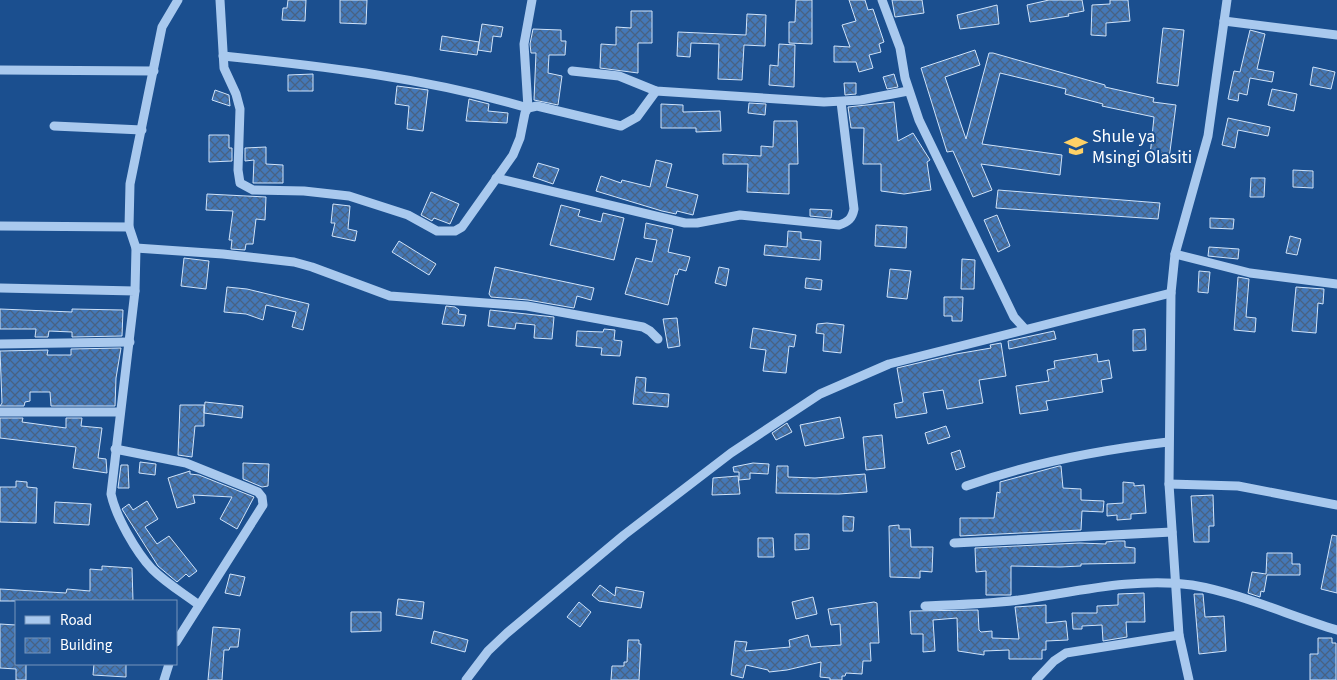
<svg xmlns="http://www.w3.org/2000/svg" width="1337" height="680" viewBox="0 0 1337 680" font-family="'Source Sans 3',sans-serif">
<style>
.building{fill:url(#building-cross-hatch);stroke:#cfe3fa}
.lines{fill:none;stroke-linecap:round;stroke-linejoin:round}
.minor{stroke:#a9c9ee;stroke-width:9}
.labels{text-anchor:middle;stroke-width:4;stroke-linejoin:round;paint-order:stroke}
.poi-label{font-size:18px;fill:#fff;stroke:#1b4f8f;text-anchor:start}
</style>
<defs>
<pattern id="building-cross-hatch" width="8" height="8" patternUnits="userSpaceOnUse" patternTransform="scale(1.25)"><rect width="8" height="8" fill="#4478b7"/><path d="M0 0l8 8M0 8l8-8" fill="none" stroke="#486282"/></pattern>
</defs>
<rect width="100%" height="100%" fill="#1b4f8f"/>
<g class="building">
<polygon points="288,0 306,0 305,21 282,20 283,8 287,8"/>
<polygon points="340,0 367,0 366,24 340,23"/>
<polygon points="796,0 812,0 812,44 789,43 789,22 795,22"/>
<polygon points="849,0 865,0 868,10 873,9 884,42 879,44 881,52 869,55 873,68 859,72 856,62 834,62 834,46 850,47 842,25 856,21"/>
<polygon points="892,0 922,0 924,13 895,17"/>
<polygon points="1049,0 1082,0 1084,11 1068,14 1069,16 1030,22 1027,5"/>
<polygon points="1110,0 1128,0 1130,21 1106,23 1106,36 1091,35 1092,5 1110,4"/>
<polygon points="997,5 999,24 960,29 957,15"/>
<polygon points="631,11 652,11 652,43 638,43 638,73 600,68 601,44 616,45 616,27 631,28"/>
<polygon points="747,14 766,15 765,46 744,45 742,80 718,79 719,44 691,43 690,57 677,56 678,32 746,35"/>
<polygon points="482,24 503,27 501,37 493,36 491,52 478,50"/>
<polygon points="1163,28 1184,30 1178,86 1157,83"/>
<polygon points="533,29 561,30 561,41 566,41 565,55 549,55 548,73 562,76 558,105 534,100 536,53 531,53 530,44"/>
<polygon points="1250,30 1265,34 1257,69 1274,72 1272,82 1250,78 1247,95 1239,93 1238,101 1228,99 1234,71 1240,72"/>
<polygon points="442,36 479,42 477,55 440,50"/>
<polygon points="779,44 795,45 794,87 769,85 770,65 778,66"/>
<polygon points="975,50 980,65 945,77 966,139 989,53 993,53 1105,85 1105,87 1154,98 1153,102 1176,105 1169,159 1150,156 1154,117 1102,106 1103,104 1065,94 1066,89 1000,73 982,144 1062,155 1060,175 981,164 992,190 973,197 953,151 947,152 921,68"/>
<polygon points="1313,67 1335,72 1331,89 1310,85"/>
<polygon points="313,74 313,91 288,91 288,75"/>
<polygon points="894,74 898,87 887,89 883,77"/>
<polygon points="844,83 856,83 856,94 845,95"/>
<polygon points="397,86 428,90 423,131 407,129 409,106 395,104"/>
<polygon points="1272,89 1297,94 1294,111 1268,105"/>
<polygon points="215,90 229,95 230,106 212,100"/>
<polygon points="469,99 489,104 488,111 508,113 507,123 466,121"/>
<polygon points="894,102 898,141 913,133 930,160 927,162 931,190 904,194 881,191 881,164 863,164 864,128 851,128 848,107"/>
<polygon points="749,103 766,104 765,115 748,113"/>
<polygon points="661,104 683,105 683,112 720,111 721,131 696,132 696,128 661,128"/>
<polygon points="1228,118 1270,127 1268,136 1238,130 1235,148 1222,145"/>
<polygon points="774,121 797,121 798,164 789,164 789,194 747,192 748,164 723,164 723,154 761,156 761,146 773,147"/>
<polygon points="209,135 229,135 229,148 232,148 232,161 209,162"/>
<polygon points="266,147 266,164 283,165 283,183 253,183 254,160 245,161 245,148"/>
<polygon points="656,160 672,164 666,187 698,195 693,215 677,211 676,214 662,211 596,191 601,176 621,183 622,180 650,187"/>
<polygon points="538,163 559,169 553,184 533,177"/>
<polygon points="1293,170 1313,171 1313,188 1293,187"/>
<polygon points="1251,178 1265,178 1264,197 1250,197"/>
<polygon points="998,190 1160,203 1158,219 996,208"/>
<polygon points="431,192 459,204 450,224 434,218 432,221 421,215"/>
<polygon points="207,194 266,197 265,220 256,219 253,244 246,244 245,250 231,249 232,240 229,240 233,211 206,210"/>
<polygon points="333,204 350,206 348,229 357,231 355,241 332,236 335,223 331,223"/>
<polygon points="561,205 580,210 578,216 601,222 603,213 624,218 614,260 550,245"/>
<polygon points="810,209 832,210 831,218 810,216"/>
<polygon points="997,215 1010,246 998,252 984,220"/>
<polygon points="1210,218 1234,219 1233,229 1210,228"/>
<polygon points="646,223 673,229 668,252 690,257 686,271 679,269 677,275 675,274 668,305 625,294 636,258 652,262 657,240 644,238"/>
<polygon points="876,225 907,227 906,248 875,246"/>
<polygon points="788,231 801,232 801,239 821,241 820,260 764,255 765,245 787,247"/>
<polygon points="1290,236 1301,239 1297,255 1286,253"/>
<polygon points="399,241 436,264 429,275 392,252"/>
<polygon points="1209,247 1239,249 1238,259 1208,256"/>
<polygon points="184,258 209,261 206,289 181,286"/>
<polygon points="962,259 975,260 974,289 961,289"/>
<polygon points="495,267 594,288 591,300 577,296 574,308 528,300 491,297 489,294"/>
<polygon points="719,267 729,269 726,286 715,283"/>
<polygon points="890,269 911,271 907,299 887,297"/>
<polygon points="1199,271 1210,272 1208,293 1198,292"/>
<polygon points="1238,277 1249,279 1246,317 1256,318 1255,332 1234,330"/>
<polygon points="806,278 822,280 821,290 805,288"/>
<polygon points="227,287 247,289 309,304 303,330 292,327 296,312 266,305 263,320 246,314 224,312"/>
<polygon points="1296,287 1324,289 1323,304 1318,303 1316,333 1292,331"/>
<polygon points="944,297 963,297 962,321 952,321 952,316 944,316"/>
<polygon points="446,306 455,307 459,310 458,314 466,315 464,326 442,324"/>
<polygon points="0,309 72,312 72,309 123,310 122,336 72,337 72,332 49,331 48,337 35,337 36,329 0,329"/>
<polygon points="490,310 554,317 552,339 534,338 535,325 516,323 515,329 488,326"/>
<polygon points="677,318 680,346 668,348 663,319"/>
<polygon points="827,323 844,325 841,353 823,351 824,334 816,333 817,324"/>
<polygon points="753,328 796,335 794,347 789,346 786,373 763,371 766,350 750,348"/>
<polygon points="604,329 615,330 614,340 622,341 620,356 601,355 602,348 576,346 577,331 603,332"/>
<polygon points="1145,329 1146,350 1133,351 1133,330"/>
<polygon points="1054,331 1056,339 1009,349 1008,341"/>
<polygon points="1001,343 1006,376 979,380 983,403 947,409 943,390 923,393 927,413 896,418 894,404 903,402 897,368 956,354 991,348 990,345"/>
<polygon points="121,348 116,378 115,406 51,406 50,392 30,392 30,401 25,402 24,406 0,406 2,403 0,351 48,350 47,355 71,355 71,349"/>
<polygon points="1097,354 1098,362 1109,360 1112,378 1101,380 1103,392 1046,401 1048,410 1020,414 1016,386 1049,381 1047,370 1055,368 1054,361"/>
<polygon points="636,377 646,378 645,392 669,394 668,407 633,404"/>
<polygon points="205,402 243,406 242,418 204,413 204,426 195,426 192,457 178,455 180,405 204,405 204,413"/>
<polygon points="840,417 844,438 805,446 800,425"/>
<polygon points="0,418 23,418 22,422 66,428 66,418 82,418 81,426 102,428 98,458 106,459 107,473 73,468 76,447 0,438"/>
<polygon points="787,423 792,432 776,440 772,433"/>
<polygon points="946,426 950,437 928,444 925,433"/>
<polygon points="882,435 885,468 866,470 863,437"/>
<polygon points="960,450 965,467 956,470 951,453"/>
<polygon points="140,462 156,464 155,475 139,473"/>
<polygon points="243,463 269,464 268,486 262,487 243,479"/>
<polygon points="753,463 769,464 768,474 750,473 750,479 739,480 739,472 734,472 733,467"/>
<polygon points="121,465 128,465 129,488 118,488"/>
<polygon points="777,466 788,466 788,477 815,478 865,474 867,492 839,494 776,493"/>
<polygon points="1059,466 1061,466 1063,488 1081,489 1081,500 1104,501 1103,512 1082,511 1081,530 960,536 960,518 994,518 997,492 1000,493 1000,482"/>
<polygon points="190,471 190,474 199,475 254,497 237,529 220,519 232,497 193,495 195,503 177,508 168,478"/>
<polygon points="738,476 740,494 712,495 713,478"/>
<polygon points="16,481 27,482 27,487 37,488 36,523 0,522 0,487 16,487"/>
<polygon points="1123,482 1134,483 1134,486 1144,485 1146,513 1131,514 1131,519 1117,520 1117,515 1107,516 1107,504 1123,503"/>
<polygon points="1213,495 1214,526 1209,526 1209,542 1194,542 1191,496"/>
<polygon points="147,501 158,519 145,527 157,544 169,536 197,571 189,577 186,574 177,582 158,566 122,509 129,504 133,510"/>
<polygon points="55,502 91,504 89,525 54,523"/>
<polygon points="843,516 854,517 853,531 843,531"/>
<polygon points="899,525 899,529 910,529 911,547 933,547 932,572 920,571 920,578 890,577 889,526"/>
<polygon points="795,534 809,534 809,549 795,550"/>
<polygon points="1332,535 1337,536 1337,593 1321,589"/>
<polygon points="758,538 773,538 774,557 758,557"/>
<polygon points="1116,541 1125,541 1125,547 1135,548 1135,563 1081,564 1081,566 1060,567 1011,566 1011,595 986,595 986,571 976,572 975,548 1080,543 1106,544 1106,542"/>
<polygon points="1267,553 1292,553 1292,564 1300,564 1300,575 1267,575 1264,592 1261,591 1260,597 1248,593 1252,572 1266,574"/>
<polygon points="102,566 132,568 133,601 0,601 0,589 66,593 67,589 90,591 90,569 102,570"/>
<polygon points="230,574 245,577 240,596 225,593"/>
<polygon points="600,585 615,596 616,587 644,592 641,608 599,601 592,595"/>
<polygon points="1144,593 1145,622 1126,622 1127,637 1103,641 1102,625 1082,626 1082,629 1073,629 1072,613 1097,613 1097,606 1118,605 1118,594"/>
<polygon points="1194,594 1203,594 1205,617 1224,616 1226,651 1199,654"/>
<polygon points="813,597 817,614 796,619 792,602"/>
<polygon points="398,599 424,602 422,619 396,615"/>
<polygon points="579,602 591,612 580,627 567,617"/>
<polygon points="874,602 877,603 879,643 870,643 871,661 863,661 862,674 846,673 845,676 842,676 842,680 830,680 830,678 820,677 821,662 787,670 769,672 768,670 746,665 743,678 731,675 735,641 747,642 745,651 790,647 789,640 808,635 811,647 841,645 840,624 831,625 828,609"/>
<polygon points="1046,605 1046,623 1066,621 1068,640 1046,641 1046,650 1042,650 1042,659 1009,659 1009,650 984,651 984,655 958,651 957,618 933,620 935,651 923,652 923,634 911,634 910,611 978,610 979,630 981,632 992,631 992,638 1019,639 1015,607"/>
<polygon points="351,612 381,612 381,631 351,632"/>
<polygon points="0,624 16,625 16,664 26,664 26,680 16,680 16,669 0,668"/>
<polygon points="213,627 240,629 238,647 230,647 229,650 224,650 222,680 208,680"/>
<polygon points="434,631 468,640 465,652 431,643"/>
<polygon points="1318,638 1332,638 1332,643 1336,643 1336,680 1310,680 1310,654 1318,654"/>
<polygon points="628,640 639,640 639,644 641,644 639,680 611,680 612,666 624,666 624,662 627,662"/>
<polygon points="94,664 126,664 126,677 93,675"/>
</g>
<g class="lines">
<g class="minor">
<polyline points="220,0 224,68 236,94 240,109 238,170 240,183 253,190 304,191 349,196 408,215 437,231 455,231 462,227 513,155 520,138 525,113 528,108 537,106 621,126 637,117 656,91"/>
<polyline points="882,0 900,48 905,78 919,120 1014,317 1024,328"/>
<polyline points="1224,21 1337,35"/>
<path d="M223,56C328,67 427,78 528,108L524,44L532,0"/>
<polyline points="0,70 154,71"/>
<polyline points="572,71 619,76 656,91 824,102 861,100 908,91"/>
<polyline points="54,126 142,130"/>
<path d="M496,178L685,223H697L740,215L839,225C848,222 852,219 854,209L841,102"/>
<polyline points="0,226 129,227"/>
<polyline points="136,248 223,254 294,262 312,267 390,296 527,306 643,327 650,331 658,339"/>
<polyline points="1175,254 1250,273 1337,284"/>
<path d="M0,288L135,291L111,494C116,517 136,552 152,569C166,583 183,593 199,605"/>
<polyline points="135,291 136,248 129,227 130,184 162,27 178,0"/>
<polyline points="0,344 130,342"/>
<polyline points="0,412 120,412"/>
<polyline points="115,449 186,463 258,492 262,497 263,505 176,642"/>
<polyline points="1169,484 1238,486 1337,505"/>
<path d="M966,486C1031,463 1099,450 1168,442"/>
<polyline points="954,543 1172,532"/>
<path d="M925,606C956,605 988,604 1019,600C1076,592 1134,577 1192,585C1240,593 1290,616 1337,630"/>
<polyline points="164,680 169,664"/>
<polyline points="466,680 488,651 507,633 624,535 731,453 820,394 889,364 1171,293"/>
<polyline points="1036,680 1054,661 1066,653 1179,635"/>
<polyline points="1189,680 1179,635 1169,484 1171,293 1175,254 1208,136 1227,0"/>
</g>
</g>
<defs>
<symbol id="school-bare" viewBox="-9 -9 18 18"><path d="M0-5L7-2L0 1L-7-2ZM-4 1L0 2.5L4 1V4Q0 6-4 4Z" fill="#ffd166" stroke="#1b4f8f" stroke-width="2.5" paint-order="stroke"/></symbol>
</defs>
<g fill-rule="evenodd">
<use href="#school-bare" x="1060" y="130" width="32" height="32"/>
</g>
<g class="labels">
<g class="poi-label">
<text x="1092" y="142">Shule ya<tspan x="1092" dy="21">Msingi Olasiti</tspan></text>
</g>
</g>
<rect x="15" y="600" width="162" height="65" fill="#1b4f8f" stroke="#7695bc"/>
<rect x="25" y="616" width="25" height="8" fill="#a9c9ee" stroke="#7695bc"/>
<text x="60" y="625" font-size="15" fill="#ffffff">Road</text>
<rect x="25" y="638" width="25" height="15" fill="url(#building-cross-hatch)" stroke="#7695bc"/>
<text x="60" y="650" font-size="15" fill="#ffffff">Building</text>
</svg>
